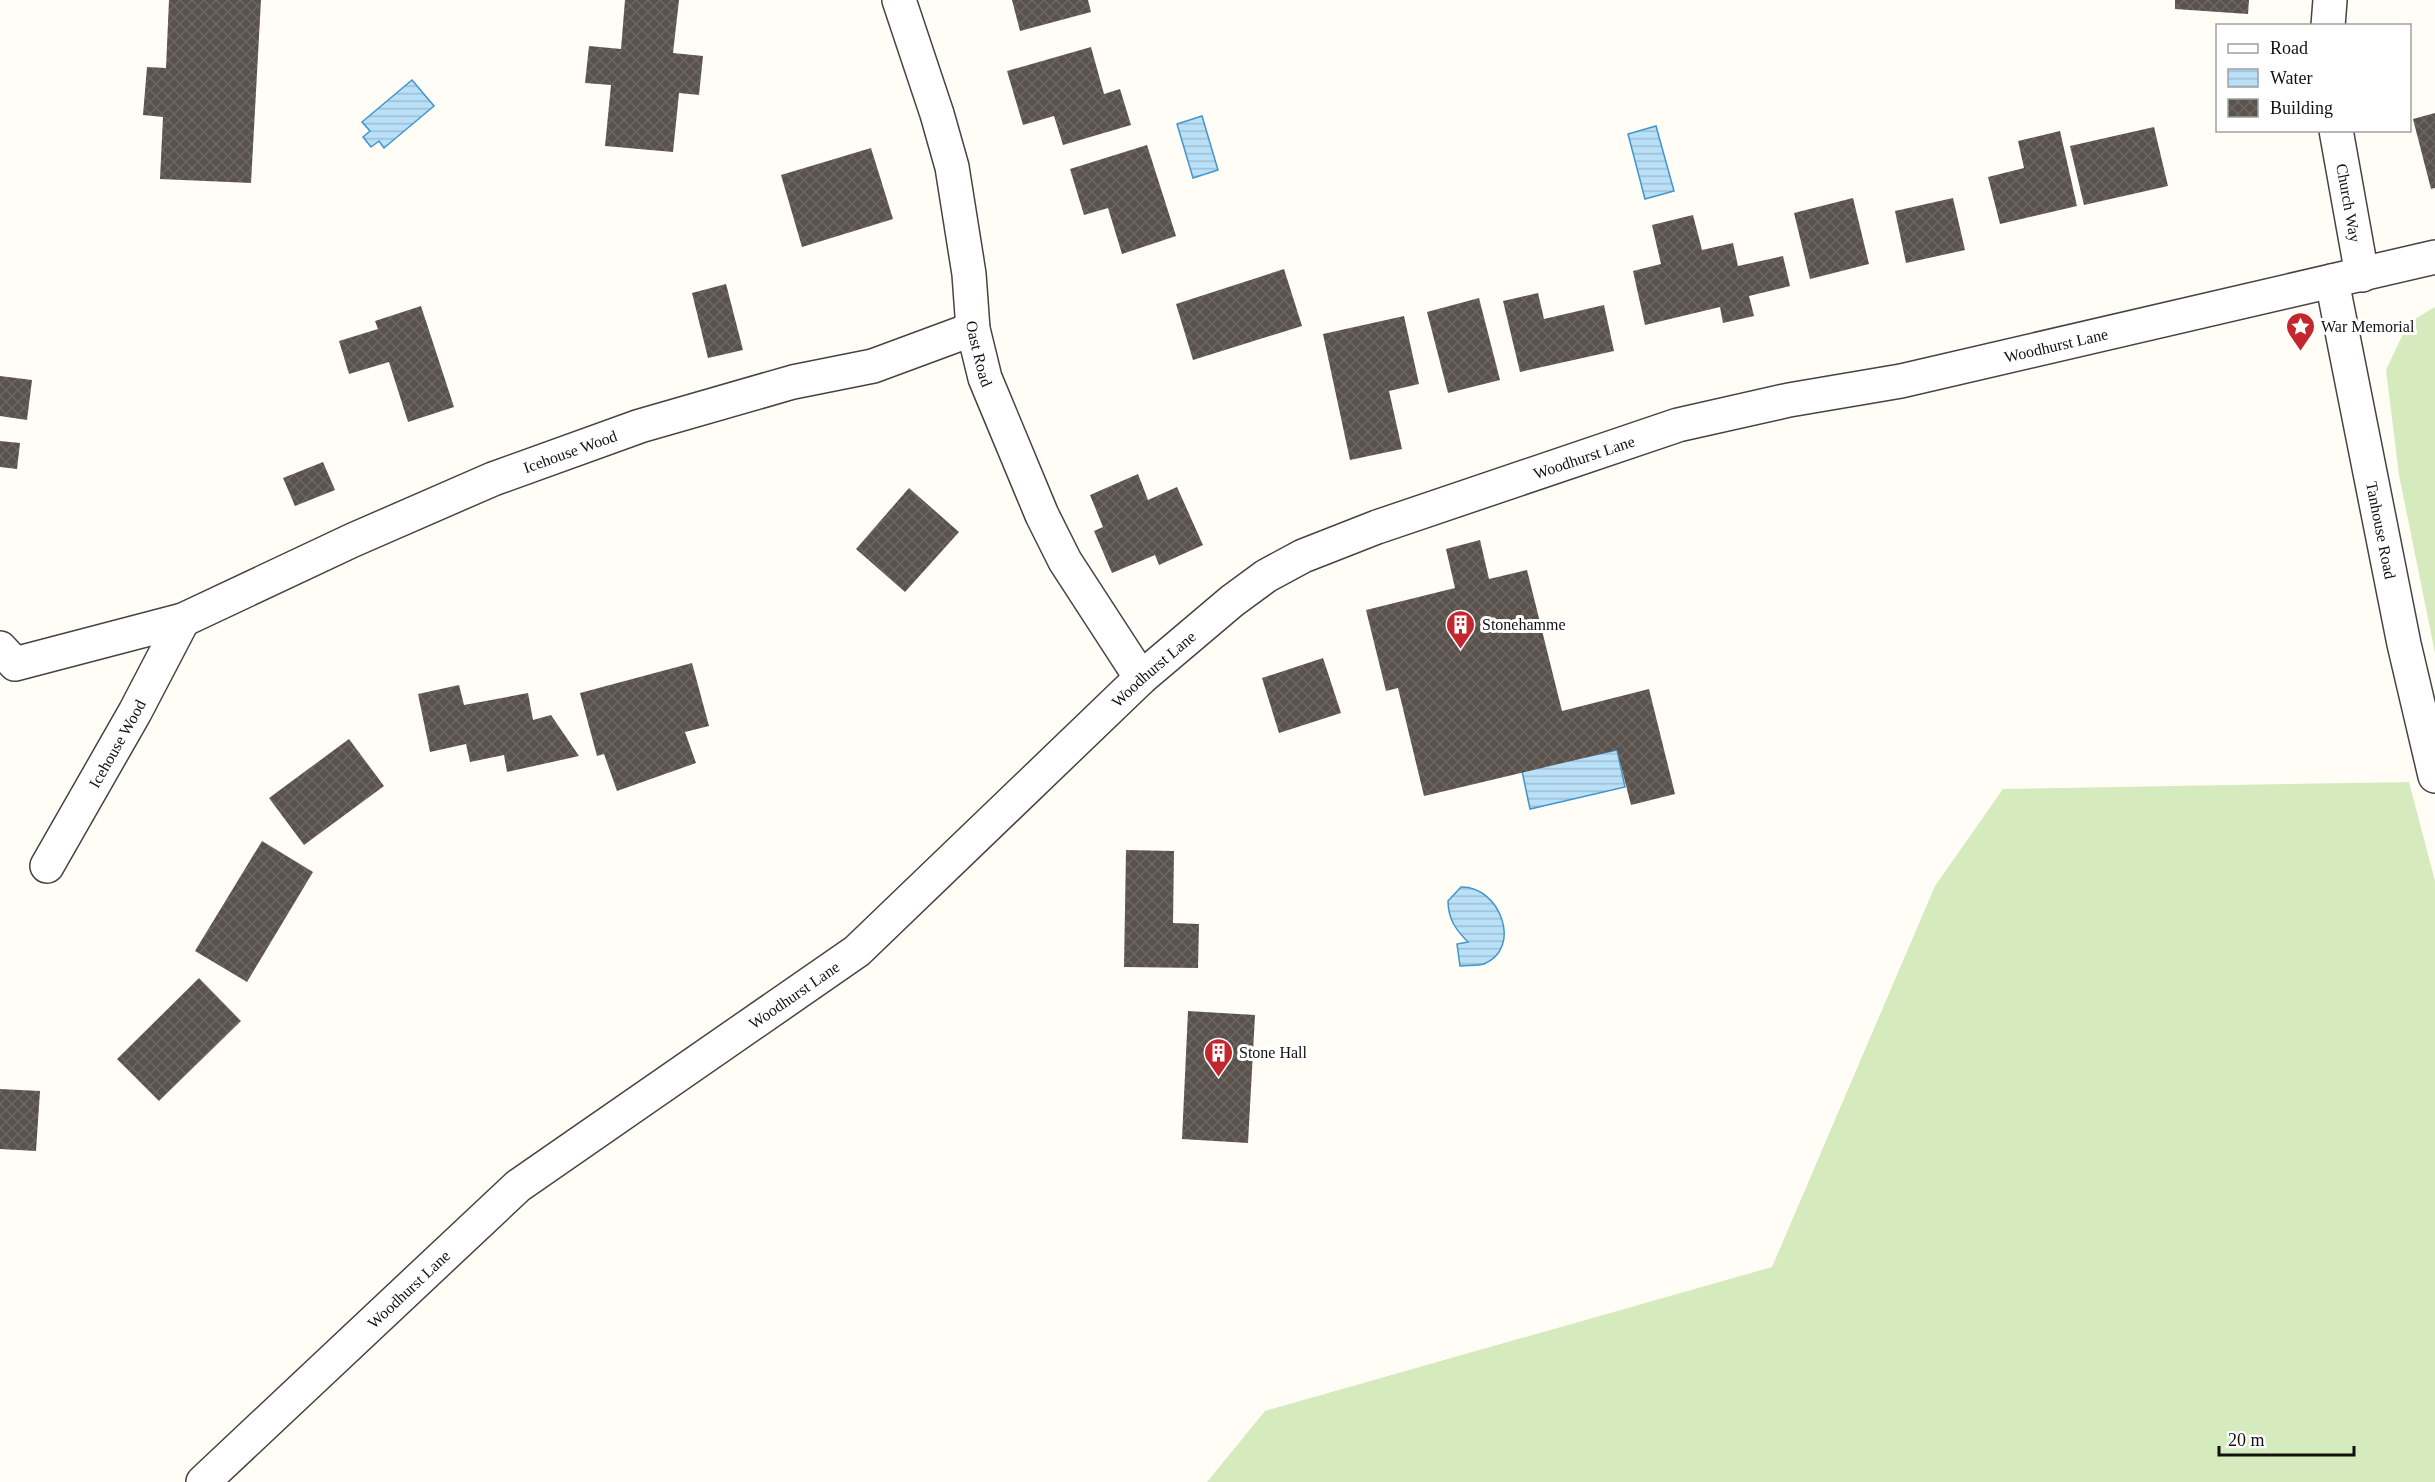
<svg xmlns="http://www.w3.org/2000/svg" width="2435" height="1482" viewBox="0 0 2435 1482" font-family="Georgia,serif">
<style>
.grass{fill:#d5ebbd}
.water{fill:url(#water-rules);stroke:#3f96cf;stroke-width:1.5}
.building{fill:url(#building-cross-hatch)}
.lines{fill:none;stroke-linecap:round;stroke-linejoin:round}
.minor-casing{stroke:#444;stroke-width:36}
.minor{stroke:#fff;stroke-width:33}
.labels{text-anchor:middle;stroke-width:6;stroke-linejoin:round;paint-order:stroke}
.street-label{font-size:16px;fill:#111;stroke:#fff}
.poi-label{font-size:16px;fill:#111;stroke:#fff;text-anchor:start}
</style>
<defs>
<pattern id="water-rules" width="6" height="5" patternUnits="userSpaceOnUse" patternTransform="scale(1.5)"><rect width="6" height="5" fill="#b9e0f7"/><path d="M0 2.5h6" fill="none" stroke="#9ebfd3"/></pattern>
<pattern id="building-cross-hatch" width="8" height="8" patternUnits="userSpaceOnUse" patternTransform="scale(1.5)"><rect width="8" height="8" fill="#5a524d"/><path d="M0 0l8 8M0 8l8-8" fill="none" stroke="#6d6662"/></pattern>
</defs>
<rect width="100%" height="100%" fill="#fffdf5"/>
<g class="grass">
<polygon points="2435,307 2435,653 2399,475 2386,370 2408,323"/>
<polygon points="2409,782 2435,881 2435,1482 1207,1482 1265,1411 1772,1267 1935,886 2003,789"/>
</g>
<g class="water">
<polygon points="412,80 434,106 384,148 379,141 371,147 363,137 370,131 362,122"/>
<polygon points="1202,116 1218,170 1193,178 1177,124"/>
<polygon points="1656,126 1674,191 1645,199 1628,134"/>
<polygon points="1617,750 1625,787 1530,809 1522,771"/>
<path d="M1461,887C1500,886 1523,948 1484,964C1477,966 1467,965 1460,966L1457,944L1468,942C1456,930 1448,919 1448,901Z"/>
</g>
<g class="building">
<polygon points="169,0 261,0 251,183 160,179 163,117 143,115 147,67 166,68"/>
<polygon points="625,0 679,0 673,53 703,56 699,95 679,93 673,152 605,146 611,85 585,83 589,46 621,49"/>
<polygon points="1012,0 1088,0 1091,12 1020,31"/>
<polygon points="2175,0 2249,0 2248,14 2175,9"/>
<polygon points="1091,47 1104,94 1120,89 1131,125 1063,145 1054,116 1023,125 1007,71"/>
<polygon points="2435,113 2435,188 2431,189 2413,119"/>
<polygon points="2154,127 2168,186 2084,205 2070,146"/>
<polygon points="2060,131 2077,206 2000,224 1988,177 2024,168 2018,141"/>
<polygon points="1147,145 1176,236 1122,254 1108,208 1084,215 1070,169"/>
<polygon points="871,148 893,219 802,247 781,175"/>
<polygon points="1853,198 1869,264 1810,279 1794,213"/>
<polygon points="1953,198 1965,250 1906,263 1895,211"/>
<polygon points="1693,215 1702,250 1733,243 1738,266 1783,256 1790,286 1749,296 1754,316 1723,323 1720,307 1645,325 1633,271 1661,264 1652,225"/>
<polygon points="1284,269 1302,326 1193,360 1176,304"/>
<polygon points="726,284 743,350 708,358 692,293"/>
<polygon points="1538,293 1544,319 1604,305 1614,351 1520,372 1503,301"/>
<polygon points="1479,298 1500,380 1448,393 1427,312"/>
<polygon points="421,306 454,407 408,422 389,362 349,374 339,341 378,329 375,321"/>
<polygon points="1404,316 1419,384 1389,391 1402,449 1350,460 1323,334"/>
<polygon points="0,376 32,380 27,420 0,416"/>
<polygon points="0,441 20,443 17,469 0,467"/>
<polygon points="323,462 335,490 295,506 283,478"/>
<polygon points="1138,474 1148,500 1177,487 1203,545 1159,565 1155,555 1112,573 1094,531 1103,527 1090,495"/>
<polygon points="909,488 959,532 905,592 856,549"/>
<polygon points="1480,540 1489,579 1527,570 1562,711 1649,689 1675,794 1631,805 1617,750 1424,796 1398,688 1386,691 1366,610 1455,588 1446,549"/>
<polygon points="1323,658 1341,713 1279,733 1262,678"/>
<polygon points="692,663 709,726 685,732 696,763 617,791 604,754 597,756 580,693"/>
<polygon points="459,685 464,705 528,693 533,720 551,715 579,756 507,772 504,755 470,762 466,744 430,752 418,694"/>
<polygon points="349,739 384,786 304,845 269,798"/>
<polygon points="262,841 313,872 247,982 195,951"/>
<polygon points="1126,850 1174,851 1173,923 1199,924 1198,968 1124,967"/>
<polygon points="199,978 241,1021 159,1101 117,1059"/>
<polygon points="1188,1011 1255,1015 1248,1143 1182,1139"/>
<polygon points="0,1089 40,1091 36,1151 0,1149"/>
</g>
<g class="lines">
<defs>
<g id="minor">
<path id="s1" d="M899,0L937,114L952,167L969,274L973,329L985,378L1042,515L1065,561L1141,678"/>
<polyline points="2328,26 2330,0"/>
<path id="s2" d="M2336,130L2362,275"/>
<path id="s3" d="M2332,281L2404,644L2435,776"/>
<path id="s4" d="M0,648L15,664L183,620L353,540L493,479L640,426L793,382L873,366L973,329"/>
<path id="s5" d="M47,866L135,712L183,620"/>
<path id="s6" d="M203,1482L518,1186L857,951L1141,678L1232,601L1266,576L1303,556L1377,527L1678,425L1789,400L1901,381L2435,257"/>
</g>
</defs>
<use href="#minor" class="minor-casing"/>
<use href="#minor" class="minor"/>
</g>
<defs>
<symbol id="sight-pin" viewBox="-11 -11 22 30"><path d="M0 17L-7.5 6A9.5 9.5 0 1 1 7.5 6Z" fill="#c4262e" stroke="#fff"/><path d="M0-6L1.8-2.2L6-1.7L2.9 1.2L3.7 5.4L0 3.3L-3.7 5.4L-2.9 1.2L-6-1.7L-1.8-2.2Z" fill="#fff"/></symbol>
<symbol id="building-pin" viewBox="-11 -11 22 30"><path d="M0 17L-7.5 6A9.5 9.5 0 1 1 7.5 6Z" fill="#c4262e" stroke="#fff"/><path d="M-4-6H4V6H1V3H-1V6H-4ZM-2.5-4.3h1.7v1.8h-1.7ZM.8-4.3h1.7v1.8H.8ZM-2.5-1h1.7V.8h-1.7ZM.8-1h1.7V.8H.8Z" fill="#fff"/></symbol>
</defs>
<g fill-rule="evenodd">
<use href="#sight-pin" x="2284" y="310" width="33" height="45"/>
<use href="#building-pin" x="1444" y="608" width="33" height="45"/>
<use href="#building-pin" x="1202" y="1036" width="33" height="45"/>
</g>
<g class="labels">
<g class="street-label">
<text dy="6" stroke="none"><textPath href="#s2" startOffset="74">Church Way</textPath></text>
<text dy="6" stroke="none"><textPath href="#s6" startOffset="2226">Woodhurst Lane</textPath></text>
<text dy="6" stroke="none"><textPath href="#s1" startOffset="364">Oast Road</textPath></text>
<text dy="6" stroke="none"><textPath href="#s4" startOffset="618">Icehouse Wood</textPath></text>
<text dy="6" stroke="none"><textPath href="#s6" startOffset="1740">Woodhurst Lane</textPath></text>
<text dy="6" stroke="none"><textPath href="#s3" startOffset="254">Tanhouse Road</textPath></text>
<text dy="6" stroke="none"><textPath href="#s6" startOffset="1254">Woodhurst Lane</textPath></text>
<text dy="6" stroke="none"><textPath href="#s5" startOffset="141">Icehouse Wood</textPath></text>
<text dy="6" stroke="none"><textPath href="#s6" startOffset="768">Woodhurst Lane</textPath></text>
<text dy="6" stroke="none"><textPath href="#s6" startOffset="282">Woodhurst Lane</textPath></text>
</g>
<g class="poi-label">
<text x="2321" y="332">War Memorial</text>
<text x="1482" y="630">Stonehamme</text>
<text x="1239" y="1058">Stone Hall</text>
</g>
</g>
<rect x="2216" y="24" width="195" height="108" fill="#ffffff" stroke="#a0a0a0" stroke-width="1.5"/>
<rect x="2228" y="44" width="30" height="9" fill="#ffffff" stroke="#a0a0a0" stroke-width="1.5"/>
<text x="2270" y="54" font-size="18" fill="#111111">Road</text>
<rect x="2228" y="69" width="30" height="18" fill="url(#water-rules)" stroke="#a0a0a0" stroke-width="1.5"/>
<text x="2270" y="84" font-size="18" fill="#111111">Water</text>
<rect x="2228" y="99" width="30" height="18" fill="url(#building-cross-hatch)" stroke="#a0a0a0" stroke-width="1.5"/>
<text x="2270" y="114" font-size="18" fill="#111111">Building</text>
<path d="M2219 1446v9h135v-9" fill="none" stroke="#111111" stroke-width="3"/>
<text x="2228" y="1446" font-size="18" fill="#111111" stroke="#ffffff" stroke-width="4.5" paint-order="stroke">20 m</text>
</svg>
